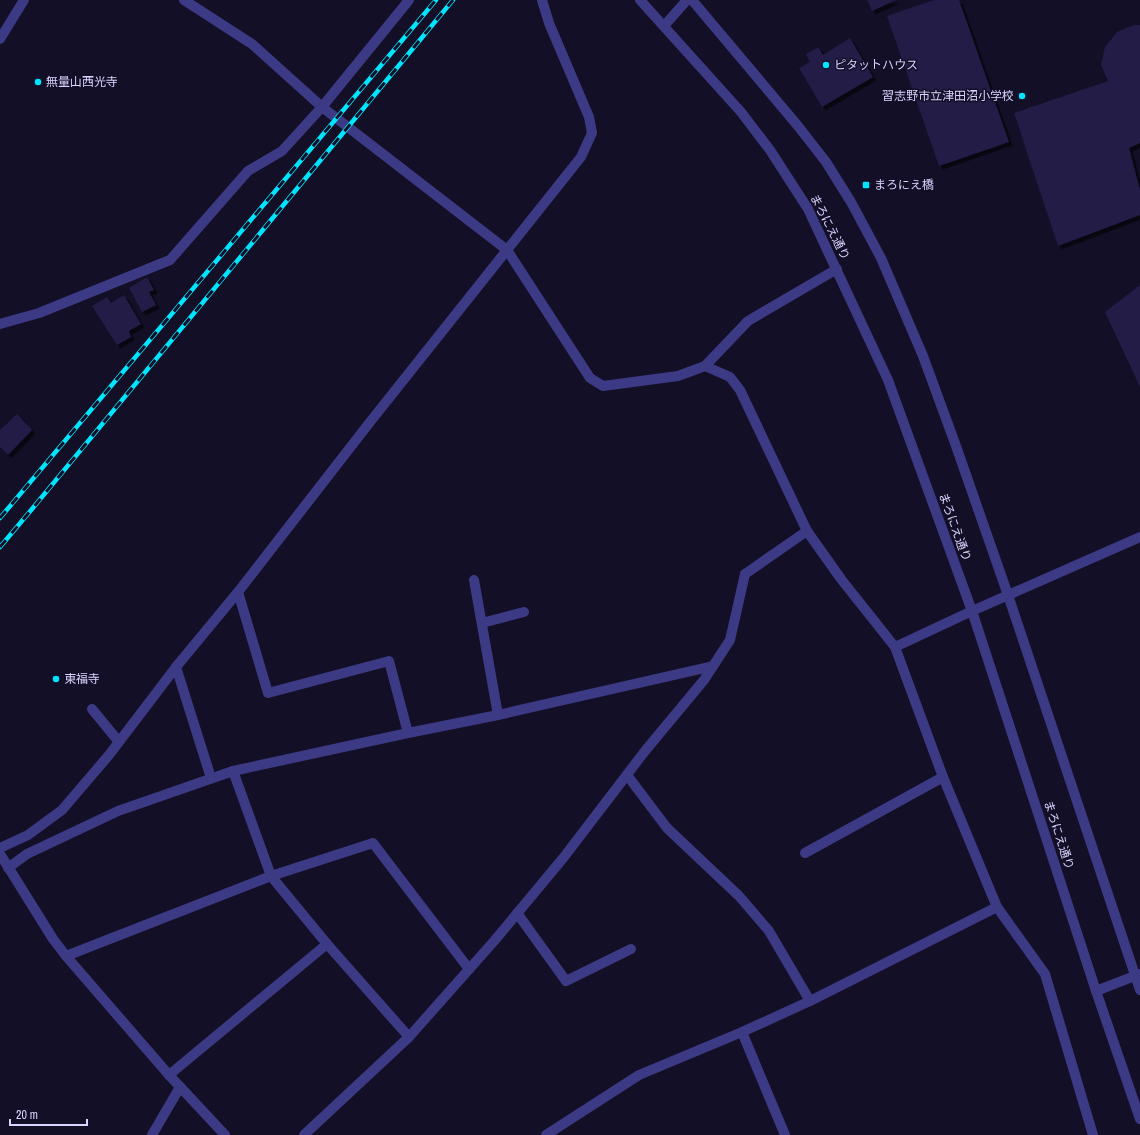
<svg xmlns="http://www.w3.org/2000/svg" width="1140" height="1135" viewBox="0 0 1140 1135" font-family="'Archivo Narrow','Noto Sans JP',sans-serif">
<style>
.building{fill:#241b47;filter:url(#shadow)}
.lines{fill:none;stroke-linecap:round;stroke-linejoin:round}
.service{stroke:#3d3a85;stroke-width:10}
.minor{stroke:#3d3a85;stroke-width:10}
.tertiary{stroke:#3d3a85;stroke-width:10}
.rail-casing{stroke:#00e5ff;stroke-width:4.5}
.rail{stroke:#130f26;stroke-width:3;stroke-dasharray:9;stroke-linecap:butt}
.poi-dot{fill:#00e5ff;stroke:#130f26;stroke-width:1.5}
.labels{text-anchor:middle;stroke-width:3;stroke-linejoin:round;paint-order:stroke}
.poi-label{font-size:12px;fill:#d9d4ff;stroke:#130f26;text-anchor:start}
.street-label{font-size:12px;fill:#d9d4ff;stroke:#130f26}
</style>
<defs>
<filter id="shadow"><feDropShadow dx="3.5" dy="3.5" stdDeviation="0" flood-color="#0009"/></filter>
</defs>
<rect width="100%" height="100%" fill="#130f26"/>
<g class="building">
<polygon points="867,0 896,0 872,11"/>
<polygon points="934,0 959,0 1009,142 939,166 887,16"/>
<polygon points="1134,25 1140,25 1140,143 1129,148 1140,190 1140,215 1058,246 1014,113 1108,81 1101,65 1105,47 1117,32"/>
<polygon points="850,38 873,77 822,107 799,68 810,62 806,54 818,47 823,55"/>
<polygon points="147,277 154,290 149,292 156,305 142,312 129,288"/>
<polygon points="1140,285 1140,387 1105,312"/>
<polygon points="124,295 141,324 129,331 131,337 117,345 92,306 107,297 111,303"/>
<polygon points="17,414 32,430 8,455 0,447 0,430"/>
</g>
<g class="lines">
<g class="service">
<polyline points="184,0 252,44 322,107"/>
<polyline points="705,366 748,321 837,269"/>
<polyline points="745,574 807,531"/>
<polyline points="474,580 498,715"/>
<polyline points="482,623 524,612"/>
<polyline points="92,709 119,742"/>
<polyline points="233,771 271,876 327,944 409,1037"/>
<polyline points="805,853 943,777"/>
<polyline points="8,868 27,854 118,811 233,771 408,733 498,715 713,666"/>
<polyline points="517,913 566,981 631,949"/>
<polyline points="66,956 271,876 373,843 469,969"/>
<polyline points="169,1075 327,944"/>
</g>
<g class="minor">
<polyline points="0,39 24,0"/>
<polyline points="322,107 507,250 590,378 603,386 678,376 705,366 730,377 740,390 807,531 841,579 895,647 943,777 997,907 1045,974 1093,1135"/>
<polyline points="0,324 39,313 170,260 248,171 282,151 322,107 409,0"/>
<polyline points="238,592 268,693 389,661 408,733"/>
<polyline points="895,647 972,611 1140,537"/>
<polyline points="176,667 211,778"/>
<polyline points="627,775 667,828 739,896 769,931 810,1001"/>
<polyline points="0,848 28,835 62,810 109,755 176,667 238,592 370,422 581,157 592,133 589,117 549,23 542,0"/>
<polyline points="0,854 53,939 66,956 169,1075 225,1135"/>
<polyline points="1096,991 1140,974"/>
<polyline points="742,1032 785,1135"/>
<polyline points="152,1135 180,1087"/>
<polyline points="304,1135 409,1037 495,940 564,857 645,751 704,680 730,640 745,574"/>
<polyline points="546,1135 639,1075 742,1032 810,1001 997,907"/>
</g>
<g class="tertiary">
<polyline points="640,0 741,112 770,150 808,209 888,380 972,611 1096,991 1140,1119"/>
<polyline points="692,0 798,126 826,162 851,202 881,258 923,356 956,446 1008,595 1140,990"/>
<polyline points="664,26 687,0"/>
</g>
<defs>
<g id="rail">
<polyline points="0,518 436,0"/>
<polyline points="0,547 32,509 453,0"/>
</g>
</defs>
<use href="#rail" class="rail-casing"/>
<use href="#rail" class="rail"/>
</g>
<g class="poi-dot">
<circle cx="826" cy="65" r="4"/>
<circle cx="38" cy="82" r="4"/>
<circle cx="1022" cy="96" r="4"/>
<rect x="862" y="181" width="8" height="8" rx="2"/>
<circle cx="56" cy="679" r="4"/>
</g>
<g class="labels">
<g class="poi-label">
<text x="834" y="69">ピタットハウス</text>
<text x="46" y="86">無量山西光寺</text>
<text x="1014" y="100" text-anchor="end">習志野市立津田沼小学校</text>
<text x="874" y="189">まろにえ橋</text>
<text x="64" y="683">東福寺</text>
</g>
<g class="street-label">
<text transform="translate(830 227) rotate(63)" y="4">まろにえ通り</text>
<text transform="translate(955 527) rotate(70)" y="4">まろにえ通り</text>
<text transform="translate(1059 835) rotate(72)" y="4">まろにえ通り</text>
</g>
</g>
<path d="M10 1119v6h77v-6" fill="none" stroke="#d9d4ff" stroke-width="2"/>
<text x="16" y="1119" font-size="12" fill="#d9d4ff" stroke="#130f26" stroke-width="3" paint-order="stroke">20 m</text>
</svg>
